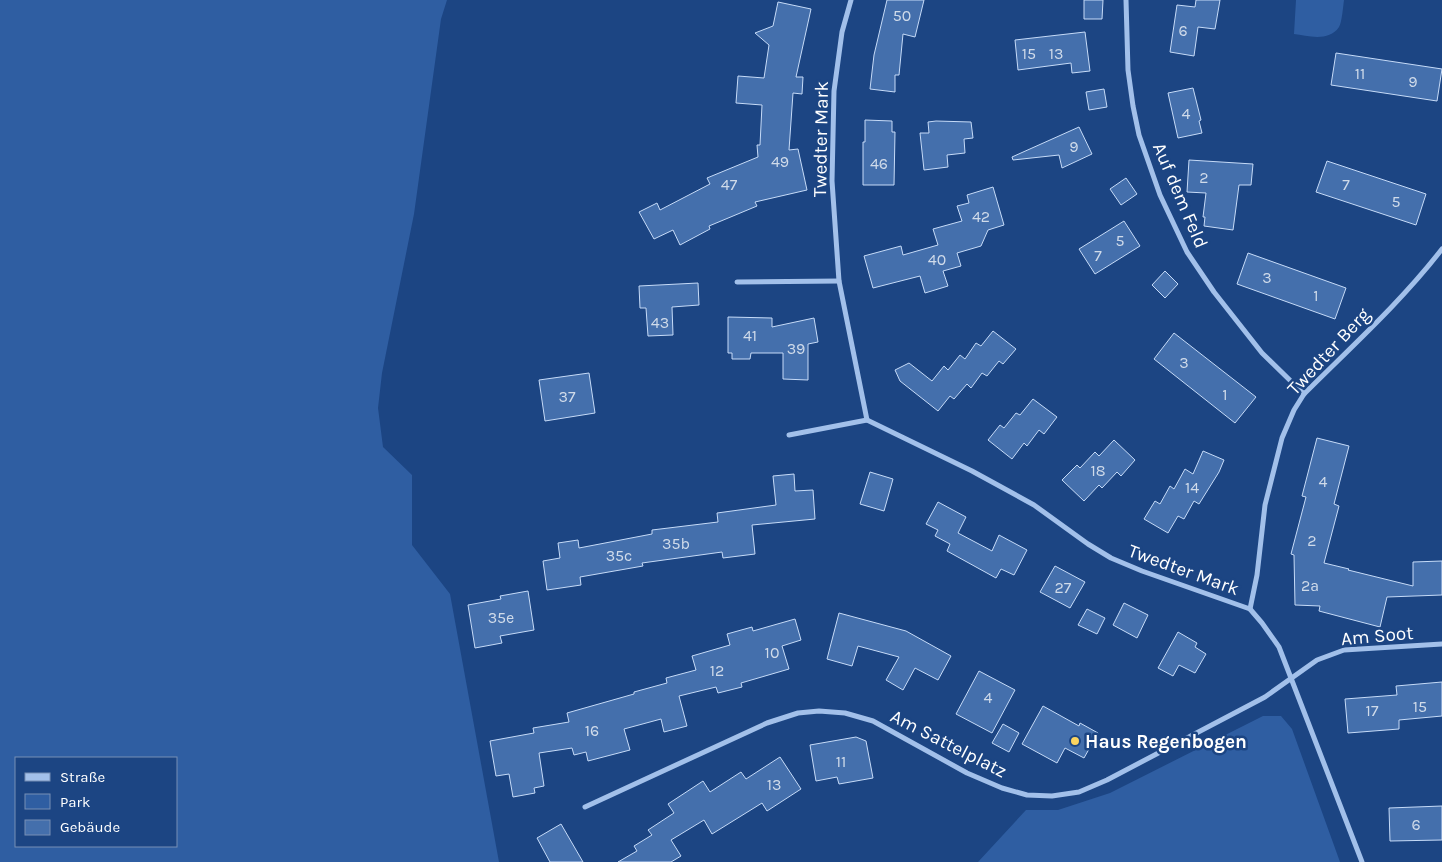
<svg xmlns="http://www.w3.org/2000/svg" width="1442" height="862" viewBox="0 0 1442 862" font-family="Karla,sans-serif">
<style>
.green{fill:#2f5ea2;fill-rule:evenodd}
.building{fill:#446fac;stroke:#c6dbf8}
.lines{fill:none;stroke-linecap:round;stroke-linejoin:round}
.minor{stroke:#a2c0ea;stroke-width:5}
.poi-dot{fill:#fbd45f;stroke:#1c4583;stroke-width:2}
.labels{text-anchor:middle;stroke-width:5;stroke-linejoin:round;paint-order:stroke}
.number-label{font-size:16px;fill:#d0dbea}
.street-label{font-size:19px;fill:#fff;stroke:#1c4583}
.poi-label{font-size:19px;font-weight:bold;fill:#fff;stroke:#1c4583;text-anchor:start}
</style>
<rect width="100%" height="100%" fill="#1c4583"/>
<g class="green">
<path d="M0,0H447L441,19L414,214L382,373L378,408L383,447L412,475V545L450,594L499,862H0ZM16,758H176V846H16Z"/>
<path d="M1296,0H1344C1343,7 1342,22 1339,27C1329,42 1308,36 1294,34Z"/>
<polygon points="1263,716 1281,716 1292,729 1340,862 978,862 1026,810 1058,810 1110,793"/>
</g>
<g class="building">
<polygon points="887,0 924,0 915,37 903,34 899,75 895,75 895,92 870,89 874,55"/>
<polygon points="1084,0 1103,0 1102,19 1084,19"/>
<polygon points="1196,0 1220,0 1215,29 1198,27 1194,56 1170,52 1177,5 1195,7"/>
<polygon points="778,2 811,9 796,77 803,77 802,94 793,93 789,150 798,149 807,190 755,202 757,206 709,226 710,229 680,245 673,230 654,239 639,212 657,203 660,210 710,184 707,178 758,157 757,145 760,145 762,105 736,103 738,76 764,78 769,45 755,33 773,26"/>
<polygon points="1085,32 1090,71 1072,73 1071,63 1018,70 1015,40"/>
<polygon points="1336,53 1442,69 1437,101 1331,85"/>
<polygon points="1193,88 1201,120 1199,121 1202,133 1178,138 1168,93"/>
<polygon points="1104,89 1107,107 1089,110 1086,92"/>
<polygon points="865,120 892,121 892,132 895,132 894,185 863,185 863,142 865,142"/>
<polygon points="936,121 971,122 973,138 964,139 965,153 947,155 948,167 924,170 920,133 929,133 928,122"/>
<polygon points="1079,127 1092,154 1062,168 1059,155 1013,160 1012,157"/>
<polygon points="1189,160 1253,164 1251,185 1239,185 1233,230 1204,226 1205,217 1203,217 1206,193 1187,192"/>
<polygon points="1327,161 1426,194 1416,225 1316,192"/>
<polygon points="1126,178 1137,194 1121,205 1110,189"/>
<polygon points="993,187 1004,225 988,230 981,246 957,253 961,266 943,271 948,286 925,293 920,276 873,288 864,256 901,246 903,255 938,245 933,229 962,221 957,206 969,203 967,195"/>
<polygon points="1124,221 1140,246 1095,274 1079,249"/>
<polygon points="1248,253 1346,288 1335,319 1237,284"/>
<polygon points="1165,271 1178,284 1165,298 1152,285"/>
<polygon points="698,283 699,305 672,307 673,335 648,336 646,308 640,308 639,286"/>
<polygon points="728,317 772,318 772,327 814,318 818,342 808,344 808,380 783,379 783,353 751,353 750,359 732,359 732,353 728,353"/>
<polygon points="993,331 1016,349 1003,364 999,361 987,376 982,373 971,388 967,384 954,399 950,396 938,411 900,381 895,370 909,363 932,381 944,366 948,370 960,355 965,359 976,343 981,346"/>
<polygon points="1174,333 1256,397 1235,423 1154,359"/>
<polygon points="589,373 595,413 545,421 539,380"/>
<polygon points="1033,399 1057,417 1044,434 1039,430 1027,446 1024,443 1012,459 988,440 1000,425 1004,428 1016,413 1020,415"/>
<polygon points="1317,438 1349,446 1334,504 1339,506 1324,563 1349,569 1348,570 1413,586 1413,562 1442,561 1442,595 1387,597 1380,627 1319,611 1320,606 1295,605 1294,555 1291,554 1306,497 1302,496"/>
<polygon points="1114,440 1135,460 1121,476 1117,472 1102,488 1099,485 1084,501 1062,480 1077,465 1080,468 1095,452 1099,456"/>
<polygon points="1203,451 1224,460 1219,472 1199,504 1194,501 1184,519 1178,516 1168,533 1144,519 1155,501 1160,504 1170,486 1174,489 1185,469 1193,474"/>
<polygon points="870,472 893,479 884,511 860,504"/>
<polygon points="794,474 795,491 813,490 815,519 752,525 755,554 723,558 722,552 642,563 643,566 580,577 581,585 547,590 543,561 560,558 558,543 578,540 579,548 652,534 652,530 718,522 717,513 776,505 773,476"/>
<polygon points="938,502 966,517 958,533 992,551 999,535 1027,550 1014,575 1001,569 996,578 947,551 950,544 935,536 938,530 926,524"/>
<polygon points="1055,566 1085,582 1070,608 1040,592"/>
<polygon points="528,591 534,630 500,636 502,643 475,648 468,605 501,599 500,596"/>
<polygon points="1124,603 1148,615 1137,638 1113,625"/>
<polygon points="1087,609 1105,618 1097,634 1078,625"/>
<polygon points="839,613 906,631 951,656 938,680 915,668 903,690 886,680 899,657 858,646 852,666 827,659"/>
<polygon points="795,619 801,640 782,646 789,669 741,683 742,687 718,693 716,687 679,696 687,726 664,732 661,719 624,729 630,750 588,761 586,752 574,755 572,748 539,753 544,786 534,788 535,793 513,797 509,774 496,776 490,741 534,733 533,728 569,722 567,713 634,694 634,692 667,683 666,678 696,670 692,656 730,645 727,634 752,627 753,631"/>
<polygon points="1178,632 1197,643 1195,647 1206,654 1195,673 1179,665 1173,676 1158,668"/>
<polygon points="979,671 1015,690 992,733 956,714"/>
<polygon points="1442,682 1442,716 1399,720 1399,729 1348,733 1345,699 1397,695 1396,686"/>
<polygon points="1043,706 1079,726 1080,723 1098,733 1084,758 1065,748 1057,763 1022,744"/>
<polygon points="1003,724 1019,733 1009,752 992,743"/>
<polygon points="856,737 866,741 873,778 839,784 837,777 816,781 810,745"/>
<polygon points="780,757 801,789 767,811 762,803 712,834 704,820 671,840 681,856 671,862 618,862 637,851 634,846 652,835 648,830 674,813 668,804 703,781 710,792 741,772 746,779"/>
<polygon points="1442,806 1442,840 1390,841 1389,808"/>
<polygon points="561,824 583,862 550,862 537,838"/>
</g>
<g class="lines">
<g class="minor">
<polyline points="851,0 842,32 834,91 832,181 839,281 867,420"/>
<polyline points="1126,0 1128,70 1133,106 1139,135 1160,195 1187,252 1214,292 1262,353 1304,394"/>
<polyline points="737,282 839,281"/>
<polyline points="789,435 867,420 972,471 1034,505 1088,544 1111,558 1142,571 1250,609 1262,623 1279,647 1362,862"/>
<path d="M1250,609L1257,575L1265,505L1282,438L1294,410L1304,394C1351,347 1401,302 1442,249"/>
<polyline points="585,807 767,723 798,713 819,711 845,713 873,721 967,773 1002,788 1027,795 1052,796 1079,792 1107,780 1265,697 1317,660 1344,650 1442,644"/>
</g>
</g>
<circle class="poi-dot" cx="1075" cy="741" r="5"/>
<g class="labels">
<g class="number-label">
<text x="902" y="21">50</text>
<text x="1183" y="36">6</text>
<text x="1029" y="59">15</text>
<text x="1056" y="59">13</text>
<text x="1360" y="79">11</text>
<text x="1413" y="87">9</text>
<text x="1186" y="119">4</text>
<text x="1074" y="152">9</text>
<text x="780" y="167">49</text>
<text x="879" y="169">46</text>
<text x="1204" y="183">2</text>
<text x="729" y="190">47</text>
<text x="1346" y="190">7</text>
<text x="1396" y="207">5</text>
<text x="981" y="222">42</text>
<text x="1120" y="246">5</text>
<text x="1098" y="261">7</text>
<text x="937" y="265">40</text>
<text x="1267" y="283">3</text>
<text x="1316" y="301">1</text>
<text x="660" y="328">43</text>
<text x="750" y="341">41</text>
<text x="796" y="354">39</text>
<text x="1184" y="368">3</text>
<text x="1225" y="400">1</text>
<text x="567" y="402">37</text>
<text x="1098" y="476">18</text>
<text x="1323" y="487">4</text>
<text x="1192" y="493">14</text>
<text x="1312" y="546">2</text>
<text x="676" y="549">35b</text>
<text x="619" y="561">35c</text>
<text x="1310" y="591">2a</text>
<text x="1063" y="593">27</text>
<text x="501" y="623">35e</text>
<text x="772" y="658">10</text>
<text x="717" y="676">12</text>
<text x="988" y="703">4</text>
<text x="1420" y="712">15</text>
<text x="1372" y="716">17</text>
<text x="592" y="736">16</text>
<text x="841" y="767">11</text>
<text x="774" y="790">13</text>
<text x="1416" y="830">6</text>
</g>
<g class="street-label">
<text transform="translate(820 139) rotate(-89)" y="7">Twedter Mark</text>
<text transform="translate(1181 195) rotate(67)" y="7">Auf dem Feld</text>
<text transform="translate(1328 351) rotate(-47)" y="7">Twedter Berg</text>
<text transform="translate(1184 569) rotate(20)" y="7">Twedter Mark</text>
<text transform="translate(1377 635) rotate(-5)" y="7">Am Soot</text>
<text transform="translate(949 743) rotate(27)" y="7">Am Sattelplatz</text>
</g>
<g class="poi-label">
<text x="1085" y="748">Haus Regenbogen</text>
</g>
</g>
<rect x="15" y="757" width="162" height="90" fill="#1c4583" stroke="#778fb5"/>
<rect x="25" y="773" width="25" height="8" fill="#a2c0ea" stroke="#778fb5"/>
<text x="60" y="782" font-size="15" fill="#ffffff">Straße</text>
<rect x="25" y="794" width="25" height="15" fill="#2f5ea2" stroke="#778fb5"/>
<text x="60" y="807" font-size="15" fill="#ffffff">Park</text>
<rect x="25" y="820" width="25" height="15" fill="#446fac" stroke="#778fb5"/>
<text x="60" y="832" font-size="15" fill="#ffffff">Gebäude</text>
</svg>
